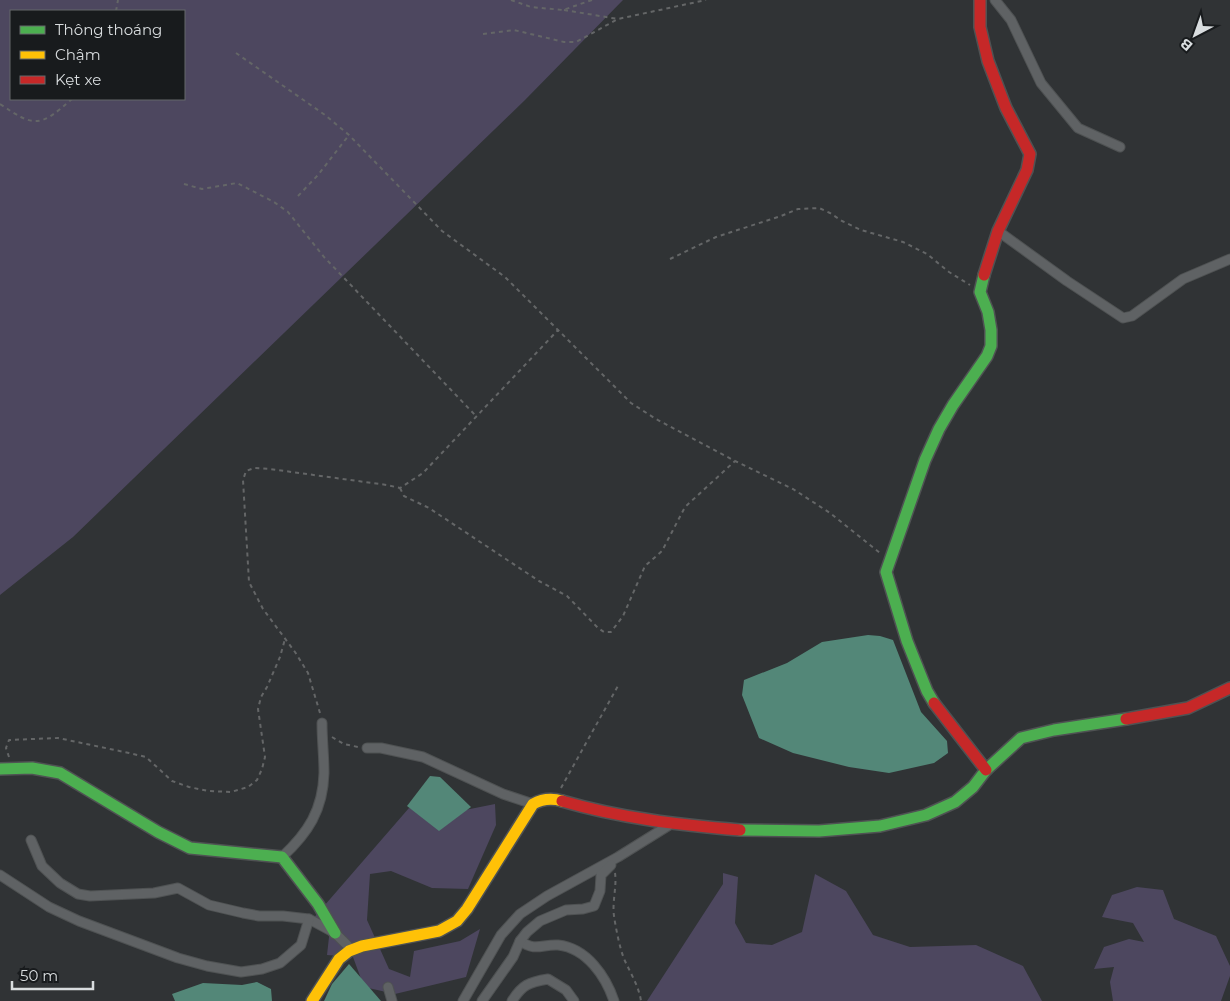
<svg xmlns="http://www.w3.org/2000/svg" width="1230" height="1001" viewBox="0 0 1230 1001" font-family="Montserrat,sans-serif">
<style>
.green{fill:#4d475f;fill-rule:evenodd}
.water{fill:#538778}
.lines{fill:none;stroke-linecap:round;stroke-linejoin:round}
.street-casing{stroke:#4f5253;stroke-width:11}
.fast-casing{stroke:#4f5253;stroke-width:14}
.slow-casing{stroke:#4f5253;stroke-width:14}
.jam-casing{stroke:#4f5253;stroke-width:14}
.path{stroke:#646667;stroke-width:2;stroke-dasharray:4 4;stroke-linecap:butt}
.street{stroke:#5f6264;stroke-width:9}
.fast{stroke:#4caf50;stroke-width:11}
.slow{stroke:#ffc107;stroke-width:11}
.jam{stroke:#c62828;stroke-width:11}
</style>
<rect width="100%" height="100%" fill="#303335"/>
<g class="green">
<path d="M0,0H623L525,100L73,537L0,595ZM11,11H184V99H11Z"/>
<polygon points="495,804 496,825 468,889 432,888 391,871 370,874 367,920 389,969 410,977 414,951 460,941 480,929 466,977 395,994 364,987 353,957 327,955 331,919 311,921 409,808 440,815"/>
<polygon points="723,873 738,877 735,923 746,943 772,945 802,932 815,874 846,891 873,935 910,947 976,945 1023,966 1042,1001 647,1001 723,884"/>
<polygon points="1137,887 1163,890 1174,919 1216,936 1230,966 1230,976 1221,1001 1113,1001 1110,982 1114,967 1094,969 1104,947 1129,939 1144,942 1133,923 1102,917 1112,895"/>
</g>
<g class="water">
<polygon points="868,635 880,636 893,640 921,712 947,741 948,753 934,763 889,773 849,767 793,753 759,738 742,695 744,680 787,663 822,642"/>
<polygon points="430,776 440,777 471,807 439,831 407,806"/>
<polygon points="349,964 381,1001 324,1001 332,984"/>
<polygon points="257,982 271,989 272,1001 175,1001 172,994 203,983 242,985"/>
</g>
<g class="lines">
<defs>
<g id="street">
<polyline points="995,0 1011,20 1041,83 1078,128 1120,147"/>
<polyline points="998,231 1067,281 1123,318 1132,316 1183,279 1230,259"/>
<polyline points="367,748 381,748 423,757 503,794 533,804"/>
<polyline points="31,840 42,866 60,883 78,894 90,896 154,893 178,888 209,905 243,913 259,916 283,916 309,919 335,933 352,950"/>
<path d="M282,857C308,833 323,810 324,773C324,756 322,740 322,723"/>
<polyline points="0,875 49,907 79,921 178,958 207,966 241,972 262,969 280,963 301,945 309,919"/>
<path d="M520,941C536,952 542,944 558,945C587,948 606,977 614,1001"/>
<polyline points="388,987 392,1001"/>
<polyline points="463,1001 501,935 520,914 547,896 618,857 671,824"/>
<polyline points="482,1001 513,957 520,941 527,932 540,921 566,910 583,909 594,906 600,891 601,875 611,865"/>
<path d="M512,1001C522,985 529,982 548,979L566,990L574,1001"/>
</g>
<g id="fast">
<polyline points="934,703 927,691 907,641 886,572 925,460 939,429 953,405 987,356 991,346 991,330 988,312 980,292 984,275"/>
<polyline points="0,769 32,768 60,773 158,832 190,848 282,857 318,904 335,933"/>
<polyline points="740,830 819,831 880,826 926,815 955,802 973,787 986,770 1021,738 1054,730 1126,719"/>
</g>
<path id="slow" d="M312,1001L339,959L349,951L362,946L439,931L457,921L467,909L533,804C542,799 552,798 562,801"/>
<g id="jam">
<polyline points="980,0 980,27 988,61 1006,108 1030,154 1027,170 998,231 984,275"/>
<polyline points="934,703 986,770"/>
<polyline points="1126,719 1188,708 1230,688"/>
<path d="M562,801C620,818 680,825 740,830"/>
</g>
</defs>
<use href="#street" class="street-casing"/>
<use href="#fast" class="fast-casing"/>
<use href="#slow" class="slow-casing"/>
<use href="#jam" class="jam-casing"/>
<g class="path">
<polyline points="511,0 531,7 563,10 592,0"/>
<polyline points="564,10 618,19"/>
<polyline points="116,11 118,0"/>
<polyline points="483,34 514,30 564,42 576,42 618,19 706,0"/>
<polyline points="236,53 325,115 349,135 442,231 505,277 558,330"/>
<path d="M0,104C35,128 40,127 72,99"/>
<polyline points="184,184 202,189 237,183 274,202 288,212 324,257 476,416"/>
<polyline points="298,196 318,175 349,135"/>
<polyline points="670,259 716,237 781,216 798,209 819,208 830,213 842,221 861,230 903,242 927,254 949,272 970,285"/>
<polyline points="400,488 404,496 429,508 539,581 567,596 598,628 604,632 611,632 623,616 645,566 662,551 685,507 735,461"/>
<polyline points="320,713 308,673 295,652 263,609 249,582 243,480 246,471 254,468 270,469 387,485 400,488 423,473 558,330 631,403 656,419 735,461 793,489 830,513 880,553"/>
<polyline points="332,737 344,744 358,747"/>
<polyline points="9,757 6,748 9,740 58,738 129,753 146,757 172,781 189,787 208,791 231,792 248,787 257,780 262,769 265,757 258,709 261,697 267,687 280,657 285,639"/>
<polyline points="561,788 619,684"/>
<path d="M615,873C617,886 612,902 614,916C616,929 620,950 625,961C631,974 639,987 641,1001"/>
</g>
<use href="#street" class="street"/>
<use href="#fast" class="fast"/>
<use href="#slow" class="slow"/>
<use href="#jam" class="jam"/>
</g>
<rect x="10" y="10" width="175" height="90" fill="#181b1d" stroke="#65696b"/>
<rect x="20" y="26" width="25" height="8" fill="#4caf50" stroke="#65696b"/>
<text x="55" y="35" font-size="15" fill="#d9dddf">Thông thoáng</text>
<rect x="20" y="51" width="25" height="8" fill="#ffc107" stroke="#65696b"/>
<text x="55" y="60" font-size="15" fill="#d9dddf">Chậm</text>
<rect x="20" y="76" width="25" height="8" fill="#c62828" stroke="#65696b"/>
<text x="55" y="85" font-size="15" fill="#d9dddf">Kẹt xe</text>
<g transform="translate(1195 35) rotate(221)" stroke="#181b1d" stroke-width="4" paint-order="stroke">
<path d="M0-4L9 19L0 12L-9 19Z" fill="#d9dddf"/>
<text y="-8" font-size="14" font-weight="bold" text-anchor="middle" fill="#d9dddf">B</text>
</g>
<path d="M12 981v8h81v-8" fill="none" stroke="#d9dddf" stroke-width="2.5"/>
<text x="20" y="981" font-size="15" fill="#d9dddf" stroke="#181b1d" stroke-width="4" paint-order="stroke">50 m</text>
</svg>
